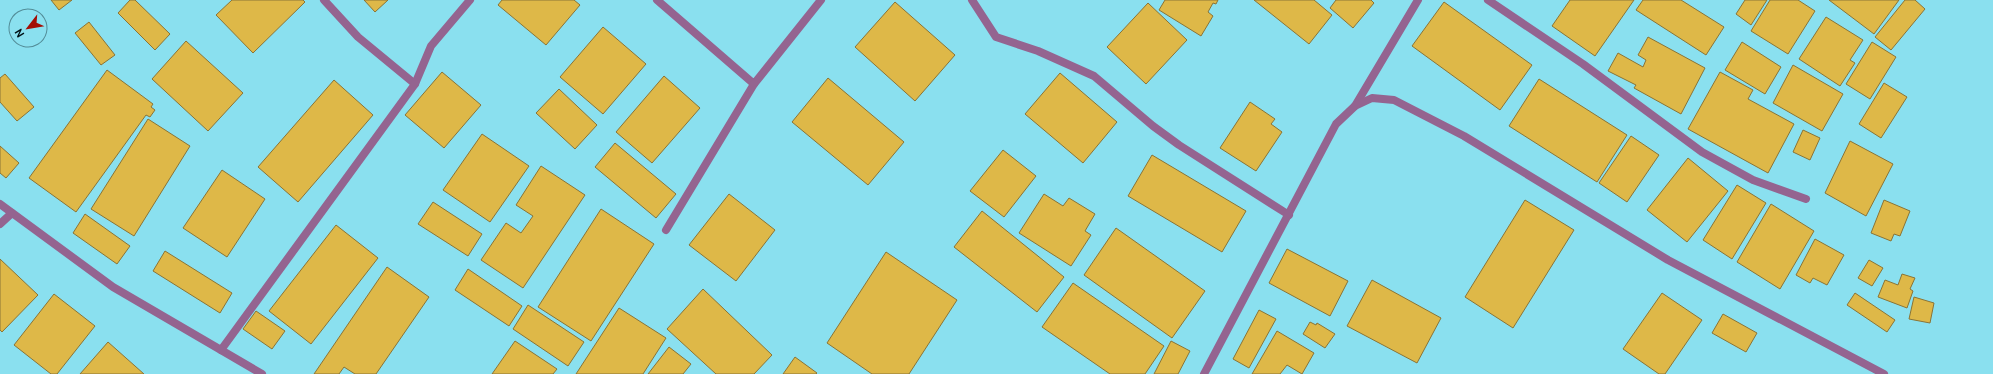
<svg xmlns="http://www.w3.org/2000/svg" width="1993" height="374" viewBox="0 0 1993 374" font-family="Cabin,sans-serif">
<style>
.building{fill:#deb848;stroke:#8a7436}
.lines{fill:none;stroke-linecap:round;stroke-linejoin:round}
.service{stroke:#946490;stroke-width:8}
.minor{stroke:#946490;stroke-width:8}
.tertiary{stroke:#946490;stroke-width:8}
</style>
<rect width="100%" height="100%" fill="#8ae0ef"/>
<g class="building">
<polygon points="51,0 72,0 59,10"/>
<polygon points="130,0 135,0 170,34 155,50 118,13"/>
<polygon points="232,0 303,0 305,2 253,53 216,15"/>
<polygon points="364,0 388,0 375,12"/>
<polygon points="502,0 574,0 580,5 546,45 498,5"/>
<polygon points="1165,0 1218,0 1216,4 1213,3 1208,12 1213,16 1201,36 1159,10"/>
<polygon points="1254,0 1314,0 1332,15 1309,44"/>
<polygon points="1336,0 1371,0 1374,3 1353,28 1330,8"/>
<polygon points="1570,0 1634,0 1595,56 1552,26"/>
<polygon points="1643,0 1681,0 1724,27 1706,55 1636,10"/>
<polygon points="1745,0 1767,0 1751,25 1736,14"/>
<polygon points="1770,0 1798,0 1815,11 1788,54 1751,31"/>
<polygon points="1829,0 1899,0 1874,34"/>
<polygon points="1905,0 1915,0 1925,9 1891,50 1875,37"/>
<polygon points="895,2 955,55 915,101 855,47"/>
<polygon points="1444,2 1532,65 1500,110 1412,46"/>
<polygon points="1148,3 1187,40 1146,84 1107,47"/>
<polygon points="1826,17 1863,40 1850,60 1855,63 1840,86 1799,59"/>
<polygon points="89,22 115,55 101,65 75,33"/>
<polygon points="603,27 646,64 603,114 560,77"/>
<polygon points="1648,37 1705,68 1681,114 1634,88 1636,85 1608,71 1618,53 1643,67 1646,60 1638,55"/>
<polygon points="186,41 243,93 208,131 152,79"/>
<polygon points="1742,42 1781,67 1765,94 1725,70"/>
<polygon points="1872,42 1896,57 1870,99 1846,84"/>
<polygon points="1793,65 1843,94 1822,131 1773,103"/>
<polygon points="107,70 153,104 151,107 155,110 150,117 146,115 76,212 29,178"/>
<polygon points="442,72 481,105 444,148 405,115"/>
<polygon points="1720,72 1753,90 1748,99 1794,124 1768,173 1688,129"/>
<polygon points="1060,73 1117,122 1083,163 1025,114"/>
<polygon points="5,74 34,107 17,121 0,102 0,78"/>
<polygon points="664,76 700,108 652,163 616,132"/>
<polygon points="828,78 904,142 868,185 792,122"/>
<polygon points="1539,79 1627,135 1597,182 1509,126"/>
<polygon points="334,80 373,115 298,202 258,167"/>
<polygon points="1884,83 1907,97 1881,138 1859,124"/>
<polygon points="559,89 597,125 575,149 536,113"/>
<polygon points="1250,102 1275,119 1271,124 1282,132 1256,171 1220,148"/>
<polygon points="148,119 190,146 134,236 91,209"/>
<polygon points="1803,130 1820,138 1810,160 1793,152"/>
<polygon points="482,134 529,166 490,222 443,190"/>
<polygon points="1631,136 1659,155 1627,202 1599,183"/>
<polygon points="1850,141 1893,164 1866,216 1825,193"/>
<polygon points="615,143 676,194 656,218 595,167"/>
<polygon points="0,146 19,163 6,178 0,173"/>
<polygon points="1003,150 1036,176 1004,217 970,191"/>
<polygon points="1152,155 1246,211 1222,252 1128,196"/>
<polygon points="1688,158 1728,191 1687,242 1647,210"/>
<polygon points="541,166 585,195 523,288 481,260 506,223 521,233 533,216 516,205"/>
<polygon points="222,170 265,199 227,257 183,228"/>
<polygon points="1737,185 1766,203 1732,259 1703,240"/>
<polygon points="729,194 775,230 736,281 689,245"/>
<polygon points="1044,194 1063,206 1069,198 1095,214 1085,231 1091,235 1071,266 1019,233"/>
<polygon points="1525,200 1574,230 1513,328 1465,297"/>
<polygon points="1884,200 1910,211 1900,236 1894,234 1891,241 1871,233"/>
<polygon points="433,202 482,234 468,256 418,224"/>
<polygon points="1771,204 1814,231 1780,289 1737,262"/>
<polygon points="601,209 654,244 591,341 538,307"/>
<polygon points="982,211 1064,277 1037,312 954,247"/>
<polygon points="85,214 130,246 117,264 73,233"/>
<polygon points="336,225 378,258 311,344 269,311"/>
<polygon points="1116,228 1205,291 1172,338 1084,275"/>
<polygon points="1815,239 1844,255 1827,285 1813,278 1810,283 1796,275"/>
<polygon points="1287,249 1348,281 1330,316 1269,283"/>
<polygon points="165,251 232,293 220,313 153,271"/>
<polygon points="886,252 957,300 909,374 872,374 827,343"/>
<polygon points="0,259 38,295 2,332 0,330"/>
<polygon points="1869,260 1883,268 1872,286 1858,278"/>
<polygon points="387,267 429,297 376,374 355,374 344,367 339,374 314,374"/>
<polygon points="468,269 522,306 509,326 455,290"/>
<polygon points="1902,274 1915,278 1910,289 1913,291 1907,308 1878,297 1885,280 1898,285"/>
<polygon points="1372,280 1441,318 1417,363 1347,326"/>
<polygon points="1073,283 1164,346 1145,374 1110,374 1042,327"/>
<polygon points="703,289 772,355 754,374 716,374 667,329"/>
<polygon points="1662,293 1702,320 1665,374 1659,374 1623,349"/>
<polygon points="1855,293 1895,320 1887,332 1847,305"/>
<polygon points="54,294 95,326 57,374 51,374 14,345"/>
<polygon points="1914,297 1934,303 1930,323 1909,319"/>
<polygon points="528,305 584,342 568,366 513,329"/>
<polygon points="619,308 666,338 643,374 576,374"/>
<polygon points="1259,310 1276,319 1249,368 1233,359"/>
<polygon points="256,311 285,331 272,349 243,329"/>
<polygon points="1723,314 1757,333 1746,352 1712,333"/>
<polygon points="1310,322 1316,325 1317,323 1335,334 1325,348 1303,334"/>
<polygon points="1277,331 1314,353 1302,374 1287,365 1280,374 1252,374"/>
<polygon points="515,341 557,369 553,374 492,374"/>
<polygon points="1171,341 1190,351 1178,374 1154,374"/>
<polygon points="108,342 144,374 80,374"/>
<polygon points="669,347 691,364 683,374 648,374"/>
<polygon points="795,357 817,373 816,374 783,374"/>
</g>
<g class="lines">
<polyline class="service" points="1488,0 1583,64 1702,152 1753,180 1806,199"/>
<g class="minor">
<polyline points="324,0 358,37 415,84"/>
<polyline points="657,0 754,84 821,0"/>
<polyline points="972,0 996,37 1038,51 1094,76 1153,126 1179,145 1289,215"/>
<polyline points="1355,106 1418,0"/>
<polyline points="0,224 12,213"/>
<polyline points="666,230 754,84"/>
<polyline points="221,350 415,84 431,46 470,0"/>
</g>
<g class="tertiary">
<polyline points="0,204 113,287 262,374"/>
<polyline points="1204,374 1336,124 1355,106 1372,98 1394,100 1464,136 1668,260 1884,374"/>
</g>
</g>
<g transform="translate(28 28) rotate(239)"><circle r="19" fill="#8ae0ef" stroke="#538d98"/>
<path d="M0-3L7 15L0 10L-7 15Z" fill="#a30d04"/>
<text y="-6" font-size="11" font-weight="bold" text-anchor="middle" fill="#001116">N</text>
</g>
</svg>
